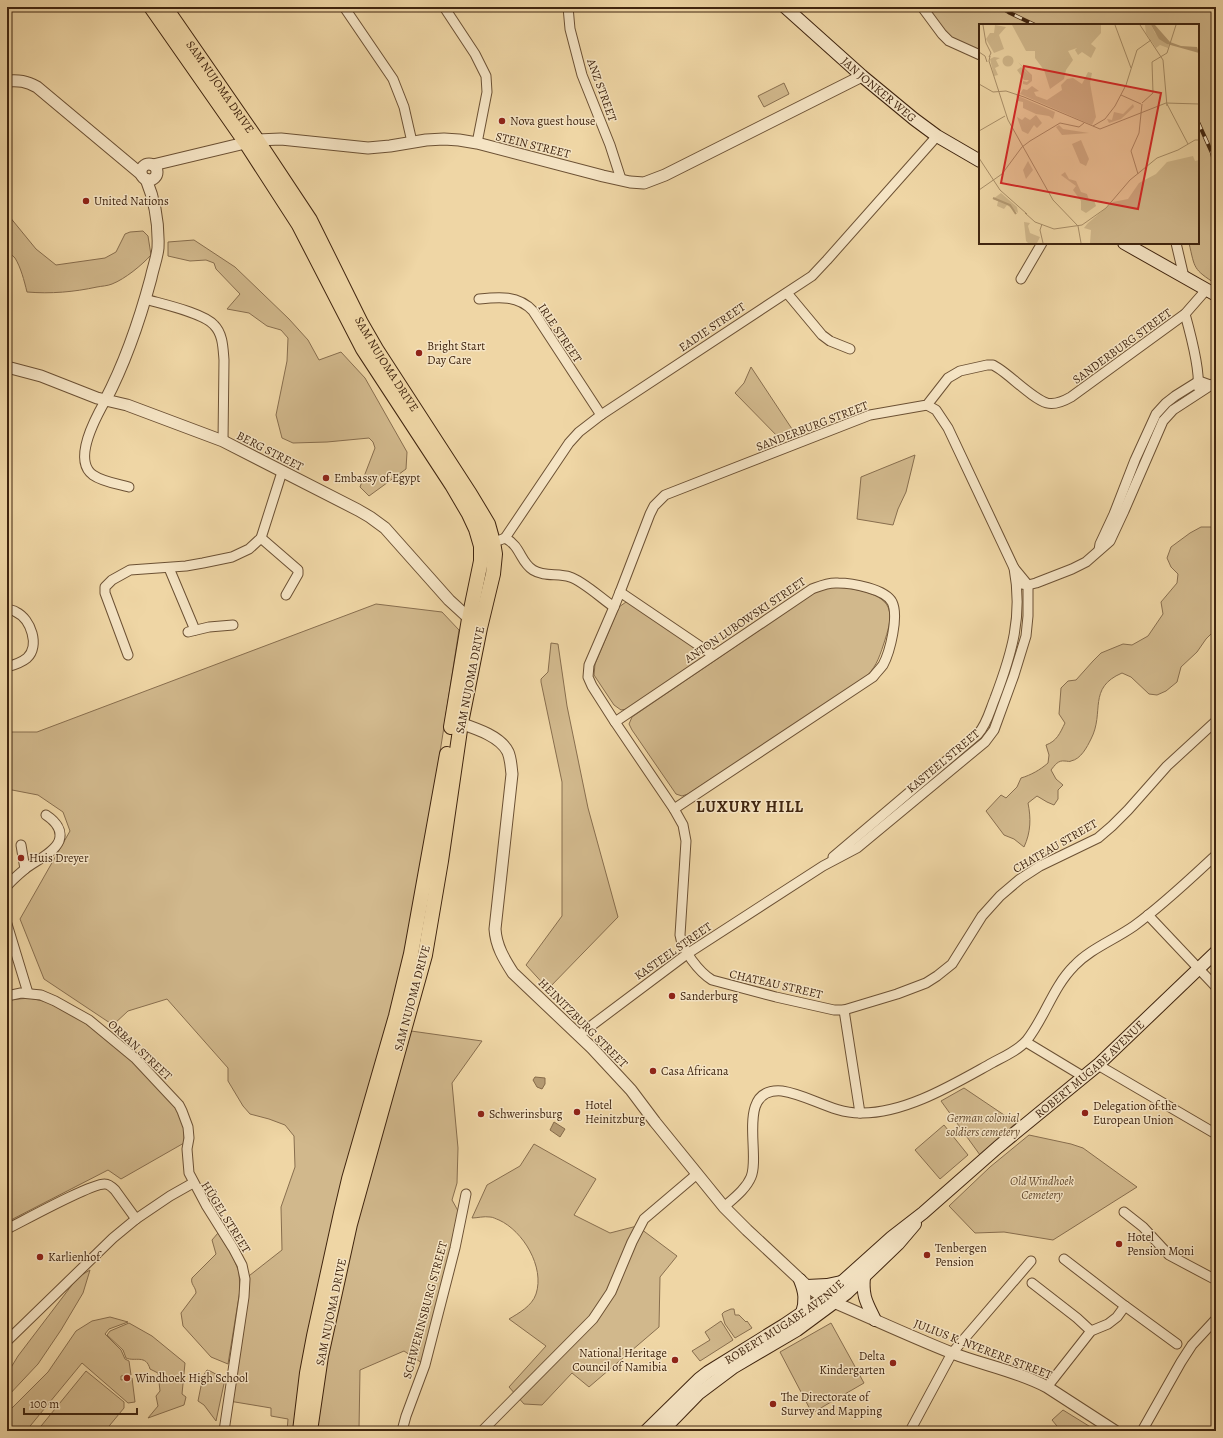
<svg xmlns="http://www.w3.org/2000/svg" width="1223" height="1438" viewBox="0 0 1223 1438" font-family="Alegreya,serif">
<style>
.green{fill:#d1b88c;stroke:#886e4e}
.water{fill:#b49a72;stroke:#866b4a}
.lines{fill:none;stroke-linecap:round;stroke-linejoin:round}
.minor-casing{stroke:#6c5134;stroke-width:11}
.tertiary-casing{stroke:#6c5134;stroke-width:13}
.secondary-casing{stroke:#40250f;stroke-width:14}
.trunk-casing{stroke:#40250f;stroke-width:16}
.minor{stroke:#f5e4c4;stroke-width:9}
.tertiary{stroke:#f5e4c4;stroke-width:11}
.secondary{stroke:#f5e4c4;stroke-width:12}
.trunk{stroke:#efd6a5;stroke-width:14}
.rail-casing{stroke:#40250f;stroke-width:4}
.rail{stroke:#f5e4c4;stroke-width:2.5;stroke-dasharray:8;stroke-linecap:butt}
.poi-dot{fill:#8f2418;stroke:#f5e4c4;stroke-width:1.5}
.labels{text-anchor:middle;stroke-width:3;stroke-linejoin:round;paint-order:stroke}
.street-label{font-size:12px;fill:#40250f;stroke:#f5e4c4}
.poi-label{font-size:12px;fill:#40250f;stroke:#f5e4c4;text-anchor:start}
.park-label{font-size:12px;font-style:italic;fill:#644a2e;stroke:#f5e4c4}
.district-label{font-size:16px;font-weight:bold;letter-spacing:1px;fill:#40250f;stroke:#f5e4c4}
.inset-river{fill:none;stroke:#b49a72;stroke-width:2}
.inset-road{fill:none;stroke:#a98f69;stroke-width:1}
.view{fill:#d62828;fill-opacity:0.15;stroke:#d62828;stroke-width:2}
.inset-edge{fill:none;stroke:#40250f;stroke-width:2}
</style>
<rect width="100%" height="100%" fill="#efd6a5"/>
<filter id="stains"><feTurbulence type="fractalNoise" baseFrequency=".005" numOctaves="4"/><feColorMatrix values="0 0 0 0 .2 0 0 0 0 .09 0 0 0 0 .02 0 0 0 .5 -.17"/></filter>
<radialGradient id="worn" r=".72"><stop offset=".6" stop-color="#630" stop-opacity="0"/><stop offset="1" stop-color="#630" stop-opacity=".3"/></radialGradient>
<g class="green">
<path d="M922,7H1216V284C1193,269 1195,269 1189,243H1198V25H980V55L956,45Z"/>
<polygon points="784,83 789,94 764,107 758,96"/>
<path d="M7,215L9,216L36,249L56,265L105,258L116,252L125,234L130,232L143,231L148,236L151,255C142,265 125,279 112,284C107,286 102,286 97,287C74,292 51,294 27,292C24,280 21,268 15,258C12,255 9,253 7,249Z"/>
<polygon points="194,240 235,267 289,319 308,340 319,360 341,352 365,378 407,452 406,469 369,496 360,487 375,448 373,442 369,438 327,442 293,443 282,438 276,415 287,361 288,338 281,330 267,326 249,313 227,309 240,294 216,269 214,263 206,260 190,261 168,256 168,242"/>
<polygon points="751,367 794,432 782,441 735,393 744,383"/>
<polygon points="915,455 906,492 898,509 893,525 857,519 861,477"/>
<path d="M1216,525V629L1206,639L1197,652L1181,667L1177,682L1166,691L1157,695L1149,694L1131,677L1122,673C1087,688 1105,712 1091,739C1087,747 1081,759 1071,761C1070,762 1067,761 1065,761C1058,760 1055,765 1051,770L1056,779L1063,785L1058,790V799L1054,805L1047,802L1037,796L1028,803C1031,818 1031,832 1024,847L1014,839L1004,835L986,811L1001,795L1006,798L1017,787L1021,778C1031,775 1040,770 1048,763L1049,755L1046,745C1057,741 1060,733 1065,723L1059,714L1061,688L1068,681L1076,680L1093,661L1101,653L1123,644L1132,645L1148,636L1163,614L1161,602L1177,583L1178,574L1171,567L1167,558L1171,547L1190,533L1201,527H1214Z"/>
<path d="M830,587C846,587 881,591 888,607C893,618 887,633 884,643C878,661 876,667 863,680L688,794L682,796L676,794L632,730L629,724L632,717L814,593Z"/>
<polygon points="626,602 633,604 697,646 701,652 700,659 627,709 621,710 614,705 594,675 595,664 619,607"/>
<polygon points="376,604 442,612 459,630 416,907 295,1431 287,1431 288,1419 271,1416 271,1408 229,1401 245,1279 282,1250 281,1207 295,1167 294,1136 285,1125 269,1119 250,1114 243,1106 228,1081 228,1068 167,999 128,1011 113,1025 44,979 20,919 70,831 63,812 38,795 7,789 7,732 37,732"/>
<polygon points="551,643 558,644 567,706 588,808 618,917 548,989 526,965 562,916 562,782 541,682 541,679 548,672"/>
<polygon points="30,998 47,1002 81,1020 113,1044 141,1068 180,1113 184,1125 184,1143 121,1179 108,1170 7,1222 7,1000"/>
<polygon points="404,1030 482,1041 452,1083 458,1148 457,1183 452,1200 462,1218 425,1365 404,1351 360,1370 359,1429 355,1431 314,1431 323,1363"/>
<polygon points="964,1088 1016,1123 980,1155 941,1101"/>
<polygon points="944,1125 968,1155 940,1179 915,1150"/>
<polygon points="1029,1135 1071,1144 1083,1148 1137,1187 1053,1240 1004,1232 975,1233 949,1206 990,1167"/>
<path d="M534,1144L596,1179L574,1215L610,1233L637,1226L677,1256L660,1277L659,1327L589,1387L572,1373L542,1405L524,1404L509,1387L546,1346L509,1319C519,1313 532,1306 536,1294C545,1267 523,1231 499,1220C496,1219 493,1217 490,1217C484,1216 477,1218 472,1218L487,1185L520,1166Z"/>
<path d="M218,1233L233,1257L239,1272L240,1290L228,1364L211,1357L183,1326L181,1313L196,1293C196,1287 190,1284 192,1278L216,1254L212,1240Z"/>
<polygon points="90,1270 83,1293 61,1330 38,1364 7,1397 7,1374 18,1356 78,1277"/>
<polygon points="731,1309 734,1309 735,1315 739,1315 746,1322 747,1321 752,1328 735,1338 725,1324 722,1314 724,1312"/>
<polygon points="110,1317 128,1322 109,1329 105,1334 121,1350 125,1359 129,1361 131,1375 121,1376 121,1380 132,1378 135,1402 128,1403 82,1363 26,1431 7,1431 7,1425 11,1409 48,1372 76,1331 92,1321"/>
<polygon points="721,1321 733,1340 700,1361 692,1351 710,1340 705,1332"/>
<path d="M129,1323L152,1336L185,1363L182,1394L186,1397L184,1405L148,1418L158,1406L156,1396L160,1391L158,1373L150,1369C146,1354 135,1362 126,1358L123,1350L107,1335L110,1331Z"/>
<polygon points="831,1323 864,1383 812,1413 780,1352"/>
<polygon points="207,1370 210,1371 225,1379 216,1421 204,1405 198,1401 203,1376"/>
<polygon points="86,1371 124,1402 124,1408 105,1431 37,1431"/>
<polygon points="1063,1410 1097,1431 1061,1431 1052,1420"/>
</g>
<g class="water">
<polygon points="535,1077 545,1078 545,1084 542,1089 537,1087 533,1080"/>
<polygon points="554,1122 565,1129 560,1137 550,1130"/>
</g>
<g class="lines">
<defs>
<g id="minor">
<polyline points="344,7 393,79 404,107 412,142"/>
<polyline points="444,7 475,54 486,76 487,92 477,143"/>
<polyline points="568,7 570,29 582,75 610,145 621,179"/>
<polyline points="922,7 942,34 949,41 980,55"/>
<polyline points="1176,243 1184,277"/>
<polyline points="1021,279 1042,243"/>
<polyline points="787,293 822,335 830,341 850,349"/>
<path d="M145,299C162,304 204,313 214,325C223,334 223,348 224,360L223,441"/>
<path d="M479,299C499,297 518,295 533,311L601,415"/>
<path d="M1185,314C1190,332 1200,371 1198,387"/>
<path d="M105,401C96,417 72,460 93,475C103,482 118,484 129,487"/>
<polyline points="261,538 298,570 298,574 286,595"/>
<polyline points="505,538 569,443 579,432 601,415 812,276 827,260 937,136"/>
<path d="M500,540L505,538C521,546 520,562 533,570C544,577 558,573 570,577C583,581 602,599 614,607L620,592L713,655"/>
<polyline points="1099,550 1100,544 1114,514 1135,460 1156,414 1166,403 1175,396 1199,381 1210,385"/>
<polyline points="169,568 195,630"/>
<polyline points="1022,584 1028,585 1036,583 1072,569 1086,562 1110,541 1124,511 1163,421 1173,410 1216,382"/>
<path d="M620,592L650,514L654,506L665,495L870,415L927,405L948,378L960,371L987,365H993L998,368C1011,376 1033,399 1047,403C1055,405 1064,401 1071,397L1185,314L1206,290"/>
<path d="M614,607L589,665L588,677L592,686L615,722L674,809L683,825L686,841L680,935C682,950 699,972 712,980L776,997L834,1010H844L897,994L926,983L937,976L952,964L982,916L1000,896L1020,879L1040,866L1098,838L1112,826L1128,810L1167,766L1216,721"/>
<path d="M7,609C10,610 14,610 16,612C31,619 40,646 27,658C21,663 14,665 7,667"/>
<polyline points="188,632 209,627 233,625"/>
<polyline points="128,655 105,593 105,587 112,580 130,570 186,566 203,563 232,557 249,549 261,538 282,472"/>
<path d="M615,722L812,589C820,586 828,582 838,583C852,583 885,589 892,602C899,616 890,652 883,665C880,669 876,673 873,677L674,809"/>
<polyline points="21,845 25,869"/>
<path d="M833,857L978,734C987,724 990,710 995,698C1012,653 1023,616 1014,568L948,428L936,410L927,405"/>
<path d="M7,886C12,880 19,874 25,869C35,861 54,853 59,841C63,830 55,821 46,815"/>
<polyline points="1148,915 1216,987"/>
<polyline points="7,924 28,993"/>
<polyline points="7,996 21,993 41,995 55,1001 89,1020 135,1058 179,1105 182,1111 188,1127 189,1138 187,1149 189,1173 206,1205 233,1248 242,1265 245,1279 244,1297 224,1431"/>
<polyline points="844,1010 860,1113"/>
<polyline points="579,1035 687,954 823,866 857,848 985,742 994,730 1014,675 1026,636 1028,616 1028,585 1014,568"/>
<polyline points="1026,1042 1084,1077"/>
<polyline points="1098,1065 1216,1134"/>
<path d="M724,1207C734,1198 746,1189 751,1177C761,1154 735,1087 782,1091C809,1095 832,1113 860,1113C905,1114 954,1084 992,1063C1003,1057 1019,1050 1027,1040C1045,1017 1053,987 1074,966C1090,949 1114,940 1134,926C1163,905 1189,880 1216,855"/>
<polyline points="1124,1212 1143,1227 1169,1255 1216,1280"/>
<path d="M9,1228C25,1220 92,1183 105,1184C109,1184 112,1187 115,1190L136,1219"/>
<polyline points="1032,1283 1077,1318 1091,1331"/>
<polyline points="1125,1306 1177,1344"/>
<polyline points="7,1341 113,1238 136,1219 170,1196 193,1183"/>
<polyline points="1047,1387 1091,1331 1108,1324 1117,1317 1125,1306 1064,1259"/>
<polyline points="404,1431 403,1427 406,1416 425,1365 455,1248 466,1194"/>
<polyline points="482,1431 593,1319 611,1292 632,1242 644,1219 697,1174"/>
<polyline points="910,1431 952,1353 1031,1261"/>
<polyline points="1142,1431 1181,1362 1192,1345 1216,1319"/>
</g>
<g id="tertiary">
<path d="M7,81C19,80 26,81 37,87L141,174"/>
<circle cx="149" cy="172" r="8"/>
<polyline points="153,165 257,140 281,139 368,148 390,146 426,140 444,139 459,140 477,143 603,176 630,182 644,183 665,175 862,76"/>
<polyline points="7,367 41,376 97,398 127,405 223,441 358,510 370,517 385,528 449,600 473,622"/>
<path d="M105,401C125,363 140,319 151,278C153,268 157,258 158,248C159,224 155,201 146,179"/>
<path d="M454,721C471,727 500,735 508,752C511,759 511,767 512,774L495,929C496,946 504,959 513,973L592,1048L631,1090L655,1122L724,1207L747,1230L807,1286L824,1298C867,1316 909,1336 952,1353C983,1365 1017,1371 1047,1387L1115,1431"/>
</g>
<g id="secondary">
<path id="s1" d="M785,7L862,76L914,119L937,136L980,161"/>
<polyline points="1124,243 1216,295"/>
<path d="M864,1277C862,1297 867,1303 875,1320"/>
<path d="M800,1280C805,1292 806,1301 802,1313"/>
<polyline points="807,1286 827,1285 841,1282"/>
<path id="s2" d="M646,1431L699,1379L708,1372L784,1325L824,1298L892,1237L923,1213L998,1147L1098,1065L1216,952"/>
<polyline points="662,1431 698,1394 734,1367 797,1330 847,1293 898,1244 915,1224"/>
</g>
<g id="trunk">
<polyline points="151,7 246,143 299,225 363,349 452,485 469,514 476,529 481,546 481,561 469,619 451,727"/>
<path id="s3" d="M165,7L257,140L310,220L361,323L376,349L470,494L488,524L493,542L495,554L493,574L480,628L461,723L441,861L425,955L350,1224L321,1356L310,1431"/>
<polyline points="300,1431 307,1373 314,1336 341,1213 349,1179 396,1016 411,954 447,754"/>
</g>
</defs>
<use href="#minor" class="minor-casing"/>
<use href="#tertiary" class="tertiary-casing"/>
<use href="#secondary" class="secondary-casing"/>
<use href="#trunk" class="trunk-casing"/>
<use href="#minor" class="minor"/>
<use href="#tertiary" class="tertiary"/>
<use href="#secondary" class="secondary"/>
<use href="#trunk" class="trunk"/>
<defs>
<g id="rail">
<polyline points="1001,7 1010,13 1035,25"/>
<polyline points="1198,122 1212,153 1216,170"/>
</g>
</defs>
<use href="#rail" class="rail-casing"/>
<use href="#rail" class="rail"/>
</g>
<g class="poi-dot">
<circle cx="502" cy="121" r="4"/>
<circle cx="86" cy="201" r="4"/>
<circle cx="419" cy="353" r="4"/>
<circle cx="326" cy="478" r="4"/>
<circle cx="21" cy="858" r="4"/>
<circle cx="672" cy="996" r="4"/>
<circle cx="653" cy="1071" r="4"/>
<circle cx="577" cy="1112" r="4"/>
<circle cx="1085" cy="1113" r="4"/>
<circle cx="481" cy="1114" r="4"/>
<circle cx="1119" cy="1244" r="4"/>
<circle cx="927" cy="1255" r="4"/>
<circle cx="40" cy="1257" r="4"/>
<circle cx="675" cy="1360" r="4"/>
<circle cx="893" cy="1363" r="4"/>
<circle cx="127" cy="1378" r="4"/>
<circle cx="773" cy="1404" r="4"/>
</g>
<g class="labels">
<g class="street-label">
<text dy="4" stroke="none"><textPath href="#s3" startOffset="97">SAM NUJOMA DRIVE</textPath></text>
<text dy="4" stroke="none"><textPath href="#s1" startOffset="125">JAN JONKER WEG</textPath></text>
<text transform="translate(602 90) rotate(70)" y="4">ANZ STREET</text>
<text transform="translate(533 145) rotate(14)" y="4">STEIN STREET</text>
<text transform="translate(712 327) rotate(-34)" y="4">EADIE STREET</text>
<text transform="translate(560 333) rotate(56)" y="4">IRLE STREET</text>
<text transform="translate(1122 346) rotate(-36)" y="4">SANDERBURG STREET</text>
<text dy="4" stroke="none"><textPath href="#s3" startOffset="421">SAM NUJOMA DRIVE</textPath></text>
<text transform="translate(812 426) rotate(-21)" y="4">SANDERBURG STREET</text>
<text transform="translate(270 451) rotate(27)" y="4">BERG STREET</text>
<text transform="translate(745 620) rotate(-34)" y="4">ANTON LUBOWSKI STREET</text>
<text transform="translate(470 680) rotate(-79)" y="4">SAM NUJOMA DRIVE</text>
<text transform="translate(943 761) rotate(-40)" y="4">KASTEEL STREET</text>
<text transform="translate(1055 846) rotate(-30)" y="4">CHATEAU STREET</text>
<text transform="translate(673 951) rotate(-35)" y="4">KASTEEL STREET</text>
<text transform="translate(776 984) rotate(13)" y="4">CHATEAU STREET</text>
<text transform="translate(412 998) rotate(-75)" y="4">SAM NUJOMA DRIVE</text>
<text transform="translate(583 1023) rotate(45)" y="4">HEINITZBURG STREET</text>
<text transform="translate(140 1050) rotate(43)" y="4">ORBAN STREET</text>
<text dy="4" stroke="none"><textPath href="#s2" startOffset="574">ROBERT MUGABE AVENUE</textPath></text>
<text transform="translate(226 1217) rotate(58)" y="4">HÜGEL STREET</text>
<text transform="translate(425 1310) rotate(-75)" y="4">SCHWERINSBURG STREET</text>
<text transform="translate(331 1312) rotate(-78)" y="4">SAM NUJOMA DRIVE</text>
<text dy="4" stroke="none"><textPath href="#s2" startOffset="177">ROBERT MUGABE AVENUE</textPath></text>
<text transform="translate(983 1349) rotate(21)" y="4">JULIUS K. NYERERE STREET</text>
</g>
<g class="poi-label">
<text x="510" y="125">Nova guest house</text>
<text x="94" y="205">United Nations</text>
<text x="427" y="350">Bright Start<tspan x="427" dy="14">Day Care</tspan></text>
<text x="334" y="482">Embassy of Egypt</text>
<text x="29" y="862">Huis Dreyer</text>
<text x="680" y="1000">Sanderburg</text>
<text x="661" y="1075">Casa Africana</text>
<text x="585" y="1109">Hotel<tspan x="585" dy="14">Heinitzburg</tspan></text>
<text x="1093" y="1110">Delegation of the<tspan x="1093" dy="14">European Union</tspan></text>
<text x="489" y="1118">Schwerinsburg</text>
<text x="1127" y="1241">Hotel<tspan x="1127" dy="14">Pension Moni</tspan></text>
<text x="935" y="1252">Tenbergen<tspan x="935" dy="14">Pension</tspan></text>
<text x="48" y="1261">Karlienhof</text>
<text x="667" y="1357" text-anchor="end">National Heritage<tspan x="667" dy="14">Council of Namibia</tspan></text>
<text x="885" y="1360" text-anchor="end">Delta<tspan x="885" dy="14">Kindergarten</tspan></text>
<text x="135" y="1382">Windhoek High School</text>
<text x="781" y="1401">The Directorate of<tspan x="781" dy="14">Survey and Mapping</tspan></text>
</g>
<g class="park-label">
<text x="983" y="1122">German colonial<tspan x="983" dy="14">soldiers cemetery</tspan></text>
<text x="1042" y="1185">Old Windhoek<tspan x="1042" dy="14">Cemetery</tspan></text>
</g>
<g class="district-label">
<text x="750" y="812">LUXURY HILL</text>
</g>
</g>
<g transform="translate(979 24)">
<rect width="220" height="220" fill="#efd6a5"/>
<path d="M16,1L27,3L20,11L25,25L15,29L7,15L11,9H15ZM33,1H122V9L112,20L117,24L112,34L103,28L99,31L96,26L98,24L89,27L94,36L87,46L85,55L71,65L65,46L56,34V27H47ZM166,1H172L176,9L190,21L189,24L181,21L177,24L167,9ZM23.5 37a5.5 5.5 0 1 1 11 0a5.5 5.5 0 1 1-11 0ZM15,33L21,34L17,36L20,42L16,44L19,51L15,52L11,35ZM39,38L53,51V57L48,61L44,60V57L48,58L50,56H45L38,46L42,43L50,51ZM109,48L113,49L111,59L117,93L113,101L41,70L44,65L48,66L53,62L60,67L55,68L57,72L68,76L83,66L82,61L88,55L94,54L103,60ZM37,71L76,88L74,95L70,92L57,90L44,84V78L39,77ZM154,80L155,83L142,95L130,99L128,95L133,96L135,88L144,90ZM57,91L63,99L58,104L55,101L49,110L43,107L38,93L43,96L46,93L51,96ZM80,101L84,105L110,109L83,111L77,103ZM102,116L110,135L107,142L101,139L93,120ZM214,132L216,137L220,136V219H111L112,206L105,204L109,199L134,178L149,175L160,159L177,150L188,138ZM49,137L54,146L47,155L44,146ZM86,148L90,155L97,157L102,168L108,170L110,176H115L117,182L107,189L102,186V177L94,166L97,162L82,151ZM22,169L38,183L39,189L28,181L25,185L18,182L19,177L14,175ZM45,198L51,199L49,202L51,209L61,213L58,219H49L47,217Z" fill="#d1b88c"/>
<path d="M172,1H176L191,18L202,22L218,23L220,29L188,20L180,15Z" fill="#b49a72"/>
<path class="inset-river" d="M14,174L31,181L37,190"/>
<path class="inset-road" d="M4,1L7,19L12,29L10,33M136,1L152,44M161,1L184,36L188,82M0,28L6,32L8,38M11,32L10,37L29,96L74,176L99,202L102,219M0,60L14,68L27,67L45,73L121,105L187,79L220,80M142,71L162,80M163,79L174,69L173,38L188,29L197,1M188,80L209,120M114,102L126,95L136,82L147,61L158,26L172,16M0,107L26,92M0,134L21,166L48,190M159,150L152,127L160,109L163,80M0,166L23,150L43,123L51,117L81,99L100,103L105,99M46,189L56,198L75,205L103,201L127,184L151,156L178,134L199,126L216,116H220M63,200L61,206L64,219"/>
<path class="view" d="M45,42L182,69L159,185L22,159Z"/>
<rect width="220" height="220" class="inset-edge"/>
</g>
<rect width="1223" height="1438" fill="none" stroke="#efd6a5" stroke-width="24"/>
<rect x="8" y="8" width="1207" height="1422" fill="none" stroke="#40250f" stroke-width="2"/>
<rect x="12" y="12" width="1199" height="1414" fill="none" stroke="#40250f"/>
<path d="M24 1408v6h113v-6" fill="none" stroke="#40250f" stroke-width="2"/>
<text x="30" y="1408" font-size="12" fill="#40250f" stroke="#f5e4c4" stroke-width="3" paint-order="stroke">100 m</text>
<rect width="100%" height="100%" filter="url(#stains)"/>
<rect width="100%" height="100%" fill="url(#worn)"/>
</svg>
